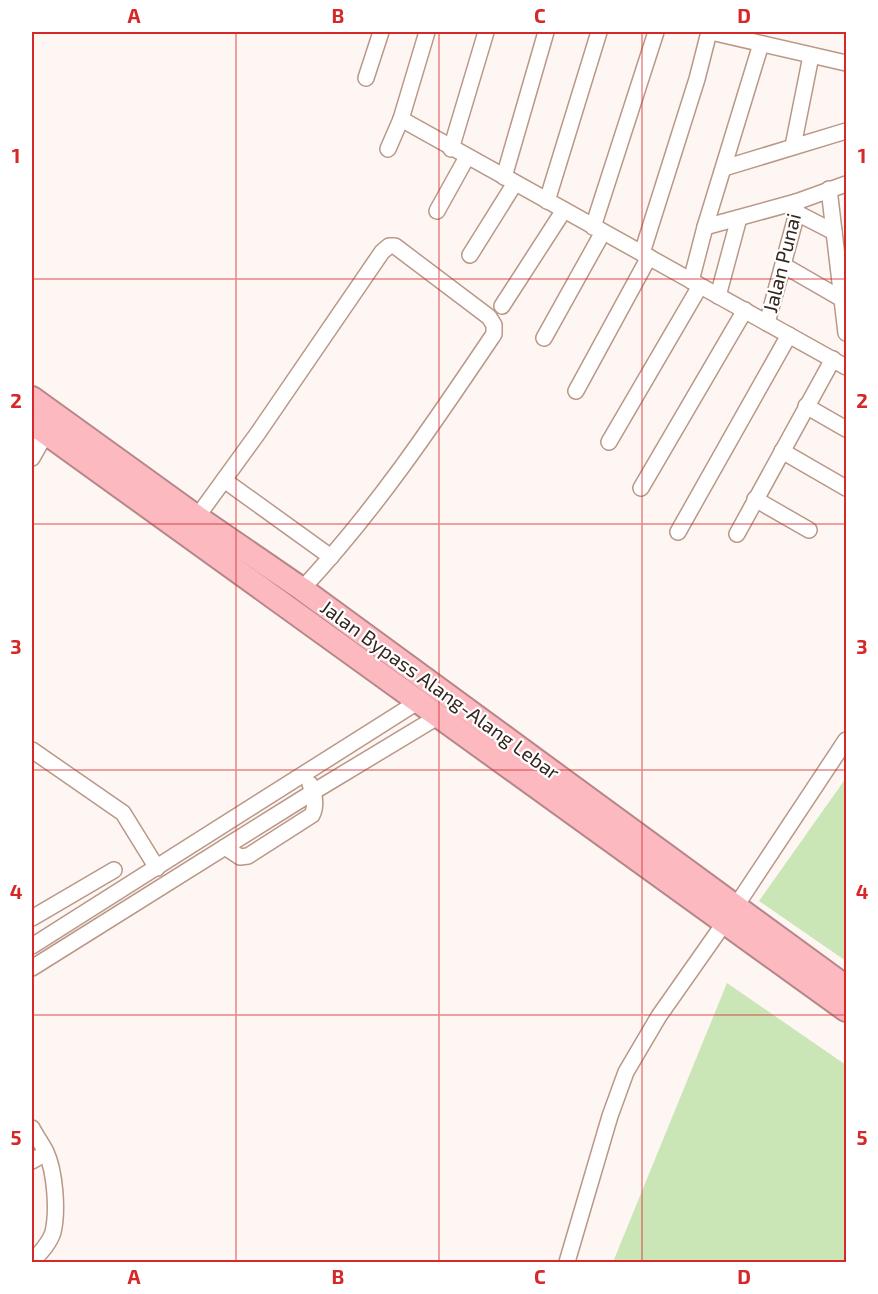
<svg xmlns="http://www.w3.org/2000/svg" width="878" height="1294" viewBox="0 0 878 1294" font-family="'Exo 2',sans-serif">
<style>
.green{fill:#cae5b6}
.lines{fill:none;stroke-linecap:round;stroke-linejoin:round}
.minor-casing{stroke:#ba9787;stroke-width:18}
.highway-casing{stroke:#b68688;stroke-width:26}
.minor{stroke:#fff;stroke-width:15}
.highway{stroke:#fcb9c0;stroke-width:22}
.grid{fill:none;stroke:#d62828;stroke-width:1.5;stroke-opacity:0.55}
.labels{text-anchor:middle;stroke-width:4.5;stroke-linejoin:round;paint-order:stroke}
.street-label{font-size:20px;fill:#342620;stroke:#fff}
.neatline{fill:none;stroke:#d62828;stroke-width:2}
.grid-label{font-size:20px;text-anchor:middle;font-weight:bold;fill:#d62828}
</style>
<rect width="100%" height="100%" fill="#fef6f2"/>
<g class="green">
<polygon points="846,778 846,961 759,901"/>
<polygon points="727,983 846,1065 846,1262 613,1262"/>
</g>
<g class="lines">
<defs>
<g id="minor">
<polyline points="711,32 846,63"/>
<polyline points="366,78 381,32"/>
<polyline points="401,119 846,367"/>
<polyline points="793,146 811,56"/>
<polyline points="388,149 401,119 427,32"/>
<polyline points="451,149 486,32"/>
<polyline points="724,168 846,131"/>
<polyline points="504,177 546,32"/>
<polyline points="829,189 846,333"/>
<polyline points="547,201 599,32"/>
<polyline points="437,211 467,157"/>
<polyline points="797,213 834,232"/>
<polyline points="593,227 656,32"/>
<polyline points="705,227 796,202 846,184"/>
<polyline points="642,253 697,79 709,32"/>
<polyline points="470,255 515,183"/>
<polyline points="783,265 842,299"/>
<polyline points="691,281 705,227 761,44"/>
<polyline points="718,296 739,218"/>
<polyline points="502,306 564,210"/>
<polyline points="767,323 797,213 796,202"/>
<polyline points="544,338 603,232"/>
<polyline points="576,391 649,257"/>
<polyline points="806,406 846,429"/>
<polyline points="609,442 700,286"/>
<polyline points="782,451 846,488"/>
<polyline points="32,458 46,433"/>
<polyline points="224,480 331,557"/>
<polyline points="641,488 745,310"/>
<polyline points="755,499 809,530"/>
<path d="M197,517L258,433L382,252L389,246H395L489,317L494,325V334C434,423 375,511 302,589"/>
<polyline points="678,532 789,335"/>
<polyline points="737,534 833,359"/>
<polyline points="32,750 123,813 157,868"/>
<path d="M225,847L240,857L248,856L312,815C317,805 314,793 310,784"/>
<polyline points="736,906 846,740"/>
<polyline points="32,918 114,870"/>
<polyline points="32,946 419,701"/>
<polyline points="32,968 313,792 439,716"/>
<path d="M32,1128C36,1136 42,1144 46,1152C55,1171 58,1211 53,1232C50,1243 39,1254 32,1262"/>
<polyline points="32,1161 46,1153"/>
<polyline points="567,1262 610,1116 626,1072 659,1016 725,922"/>
</g>
<g id="highway">
<polyline points="32,398 197,517 302,589 846,987"/>
<polyline points="32,423 846,1010"/>
</g>
</defs>
<use href="#minor" class="minor-casing"/>
<use href="#highway" class="highway-casing"/>
<use href="#minor" class="minor"/>
<use href="#highway" class="highway"/>
</g>
<path class="grid" d="M236,32V1262M439,32V1262M642,32V1262M32,279H846M32,524H846M32,770H846M32,1015H846"/>
<g class="labels">
<g class="street-label">
<text transform="translate(782 263) rotate(-76)" y="7">Jalan Punai</text>
<text transform="translate(440 690) rotate(36)" y="7">Jalan Bypass Alang-Alang Lebar</text>
</g>
</g>
<rect width="878" height="1294" fill="none" stroke="#ffffff" stroke-width="66"/>
<rect x="33" y="33" width="812" height="1228" class="neatline"/>
<g class="grid-label">
<text x="134" y="23">A</text>
<text x="338" y="23">B</text>
<text x="540" y="23">C</text>
<text x="744" y="23">D</text>
<text x="16" y="163">1</text>
<text x="862" y="163">1</text>
<text x="16" y="408">2</text>
<text x="862" y="408">2</text>
<text x="16" y="654">3</text>
<text x="862" y="654">3</text>
<text x="16" y="899">4</text>
<text x="862" y="899">4</text>
<text x="16" y="1145">5</text>
<text x="862" y="1145">5</text>
<text x="134" y="1284">A</text>
<text x="338" y="1284">B</text>
<text x="540" y="1284">C</text>
<text x="744" y="1284">D</text>
</g>
</svg>
